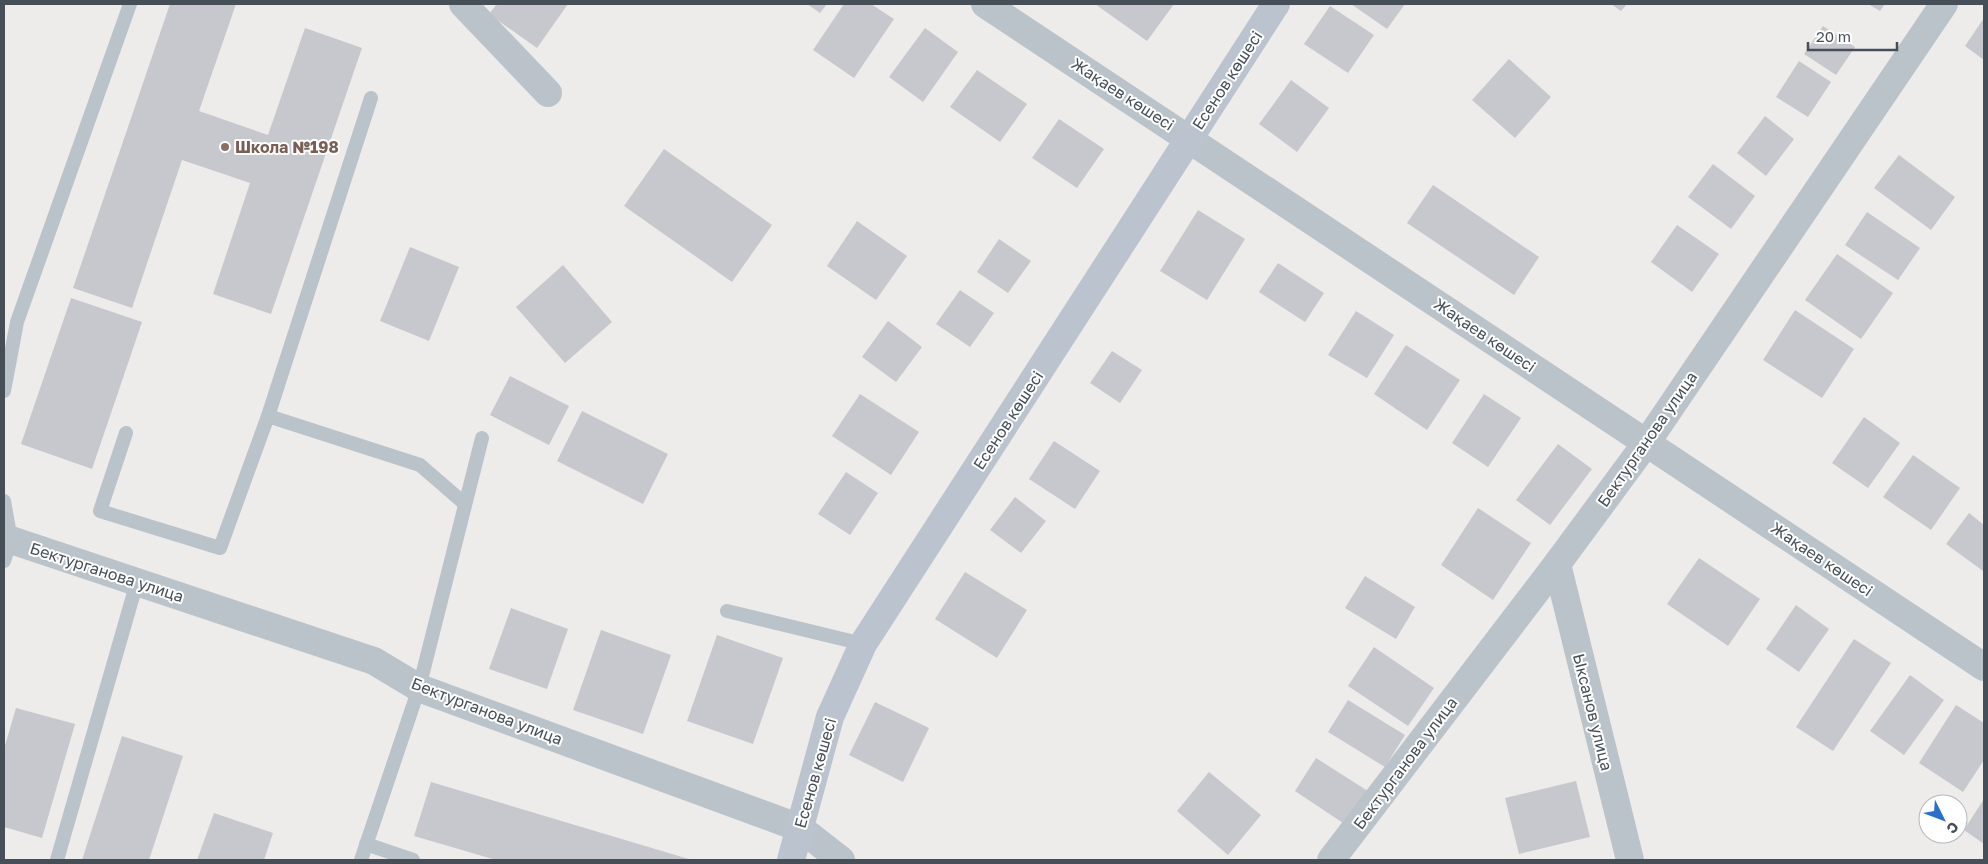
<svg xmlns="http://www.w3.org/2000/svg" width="1988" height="864" viewBox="0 0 1988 864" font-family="'Golos Text',sans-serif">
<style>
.building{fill:#c7c8ce}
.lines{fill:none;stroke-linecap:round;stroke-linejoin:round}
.lane{stroke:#bbc3ca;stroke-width:14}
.street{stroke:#bbc3ca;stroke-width:28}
.secondary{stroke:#bbc4ce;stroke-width:28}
.education-dot{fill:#8d6e63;stroke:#fff;stroke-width:2}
.labels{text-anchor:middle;stroke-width:4;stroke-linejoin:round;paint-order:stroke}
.street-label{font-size:16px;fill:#464f57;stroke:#fff}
.education-label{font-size:16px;font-weight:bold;fill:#785e54;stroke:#fff;text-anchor:start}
</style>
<rect width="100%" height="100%" fill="#eeebeb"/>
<g class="building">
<polygon points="170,4 236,4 199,111 268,135 305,28 362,48 271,314 213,294 250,183 182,160 132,308 73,288"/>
<polygon points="497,4 568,4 537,48 489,14"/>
<polygon points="807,4 827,4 820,13"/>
<polygon points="844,4 871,4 894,19 854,78 813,50"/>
<polygon points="1095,4 1174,4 1147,41"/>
<polygon points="1351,4 1405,4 1387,29"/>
<polygon points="1611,4 1627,4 1621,11"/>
<polygon points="1868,4 1885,4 1880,11"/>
<polygon points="1330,6 1374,35 1348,73 1304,44"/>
<polygon points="1984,18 1984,60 1965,46"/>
<polygon points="1823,26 1855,47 1836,75 1804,54"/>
<polygon points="925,28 958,52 923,102 889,77"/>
<polygon points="1509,59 1551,97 1515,138 1472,100"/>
<polygon points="1799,61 1831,82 1808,117 1776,97"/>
<polygon points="977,70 1027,104 1000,142 950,107"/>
<polygon points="1291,80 1329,108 1297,152 1259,124"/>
<polygon points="1765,116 1794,139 1766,176 1737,153"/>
<polygon points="1059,119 1104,149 1077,188 1032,158"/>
<polygon points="664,149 772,225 732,282 624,206"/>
<polygon points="1899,155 1955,197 1931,230 1874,188"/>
<polygon points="1713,164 1755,196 1731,229 1688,197"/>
<polygon points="1433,185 1539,257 1514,295 1407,223"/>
<polygon points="1198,210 1245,239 1207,300 1160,271"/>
<polygon points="1867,212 1920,248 1898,280 1845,245"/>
<polygon points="857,221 907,256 876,300 827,266"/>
<polygon points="1677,225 1719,254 1692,292 1651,262"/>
<polygon points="999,239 1031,261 1008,293 977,272"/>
<polygon points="410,247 459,267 429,341 380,321"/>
<polygon points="1837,254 1893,293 1861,339 1805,300"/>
<polygon points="1278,263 1324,293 1305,322 1259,292"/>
<polygon points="563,265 612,322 565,363 516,307"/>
<polygon points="960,290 994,313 970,347 936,324"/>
<polygon points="71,298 142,322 92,469 21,444"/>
<polygon points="1795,310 1854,349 1822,398 1763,360"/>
<polygon points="1356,311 1394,335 1367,378 1328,355"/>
<polygon points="888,321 922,347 896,382 862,357"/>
<polygon points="1406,345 1460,380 1427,430 1374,394"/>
<polygon points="1112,351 1142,370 1120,403 1090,383"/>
<polygon points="510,376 569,406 549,445 490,415"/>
<polygon points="860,394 919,432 891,475 832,436"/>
<polygon points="1484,394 1521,418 1488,467 1452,443"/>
<polygon points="582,411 668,454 643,504 557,461"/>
<polygon points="1864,417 1900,443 1868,488 1832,463"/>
<polygon points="1054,441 1100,471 1075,509 1029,479"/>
<polygon points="1558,444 1592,469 1550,525 1516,500"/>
<polygon points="1913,455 1960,488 1931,530 1883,497"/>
<polygon points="846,472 878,493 850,535 818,514"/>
<polygon points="1015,497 1046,521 1021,553 990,530"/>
<polygon points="1478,508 1531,543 1493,600 1441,565"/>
<polygon points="1969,513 1984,525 1983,571 1946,544"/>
<polygon points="1699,558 1760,599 1728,646 1667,604"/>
<polygon points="965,572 1027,610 997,658 935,619"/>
<polygon points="1365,576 1415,607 1396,639 1345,608"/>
<polygon points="1796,605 1829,629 1799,672 1766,649"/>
<polygon points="511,608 568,629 547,689 489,669"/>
<polygon points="601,630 671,655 643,734 573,710"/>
<polygon points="717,635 783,658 753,744 687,721"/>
<polygon points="1854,639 1891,663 1833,751 1796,727"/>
<polygon points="1374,647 1434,688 1408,726 1348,686"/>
<polygon points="1910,675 1944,700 1904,755 1870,731"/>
<polygon points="1348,700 1405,735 1385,767 1328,732"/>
<polygon points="875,702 929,728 903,782 849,755"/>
<polygon points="1956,705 1984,723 1984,760 1963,792 1919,763"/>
<polygon points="16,708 75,724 42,838 4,827 4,749"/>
<polygon points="122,736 183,756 149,860 82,860"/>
<polygon points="1316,758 1371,793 1349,827 1295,791"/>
<polygon points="1209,772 1261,815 1228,855 1177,811"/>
<polygon points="1576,781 1590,837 1519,854 1505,798"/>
<polygon points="431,782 692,860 496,860 414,836"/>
<polygon points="1984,799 1984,844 1964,830"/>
<polygon points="214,813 273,833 264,860 197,860"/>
</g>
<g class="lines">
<g class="lane">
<polyline points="4,391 17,322 130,4"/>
<polyline points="268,416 371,98"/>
<polyline points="126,433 100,511 220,548 268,416 420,465 465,504"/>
<polyline points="4,501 11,540 4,561"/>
<polyline points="727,611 863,644"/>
<polyline points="366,844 413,860"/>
<polyline points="57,860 137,582"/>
<polyline points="361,860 419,688 482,438"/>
</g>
<g class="street">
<polyline points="463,4 548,93"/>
<polyline points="985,4 1984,667"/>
<polyline points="11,540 374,661 419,688 800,828 841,860"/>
<polyline points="1557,564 1630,860"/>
<polyline points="1331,860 1557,564 1647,442 1944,4"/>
</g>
<polyline class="secondary" points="791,860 830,717 863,644 1276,4"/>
</g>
<circle class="education-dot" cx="225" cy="147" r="5"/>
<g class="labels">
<g class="street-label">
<text transform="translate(1227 80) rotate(-57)" y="6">Есенов көшесі</text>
<text transform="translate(1123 94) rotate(33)" y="6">Жақаев көшесі</text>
<text transform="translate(1485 335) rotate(34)" y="6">Жақаев көшесі</text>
<text transform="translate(1008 420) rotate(-57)" y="6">Есенов көшесі</text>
<text transform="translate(1647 439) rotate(-55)" y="6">Бектурганова улица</text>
<text transform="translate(1822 559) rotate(34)" y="6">Жақаев көшесі</text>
<text transform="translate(107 572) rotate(18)" y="6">Бектурганова улица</text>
<text transform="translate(487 711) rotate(21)" y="6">Бектурганова улица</text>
<text transform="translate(1593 712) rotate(76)" y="6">Ыксанов улица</text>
<text transform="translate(1405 763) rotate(-53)" y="6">Бектурганова улица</text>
<text transform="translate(815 773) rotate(-74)" y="6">Есенов көшесі</text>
</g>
<g class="education-label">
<text x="235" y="153">Школа №198</text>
</g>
</g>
<rect width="1988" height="864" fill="none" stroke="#464f57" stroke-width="10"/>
<g transform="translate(1943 819) rotate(132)"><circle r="24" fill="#ffffff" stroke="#b5b9bc"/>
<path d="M0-4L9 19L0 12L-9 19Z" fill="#2b70c8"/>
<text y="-8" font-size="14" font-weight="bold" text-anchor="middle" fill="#464f57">С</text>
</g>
<path d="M1808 42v8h89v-8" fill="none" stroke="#464f57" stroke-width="2.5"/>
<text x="1816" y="42" font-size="15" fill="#464f57" stroke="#ffffff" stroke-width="4" paint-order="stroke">20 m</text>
</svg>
